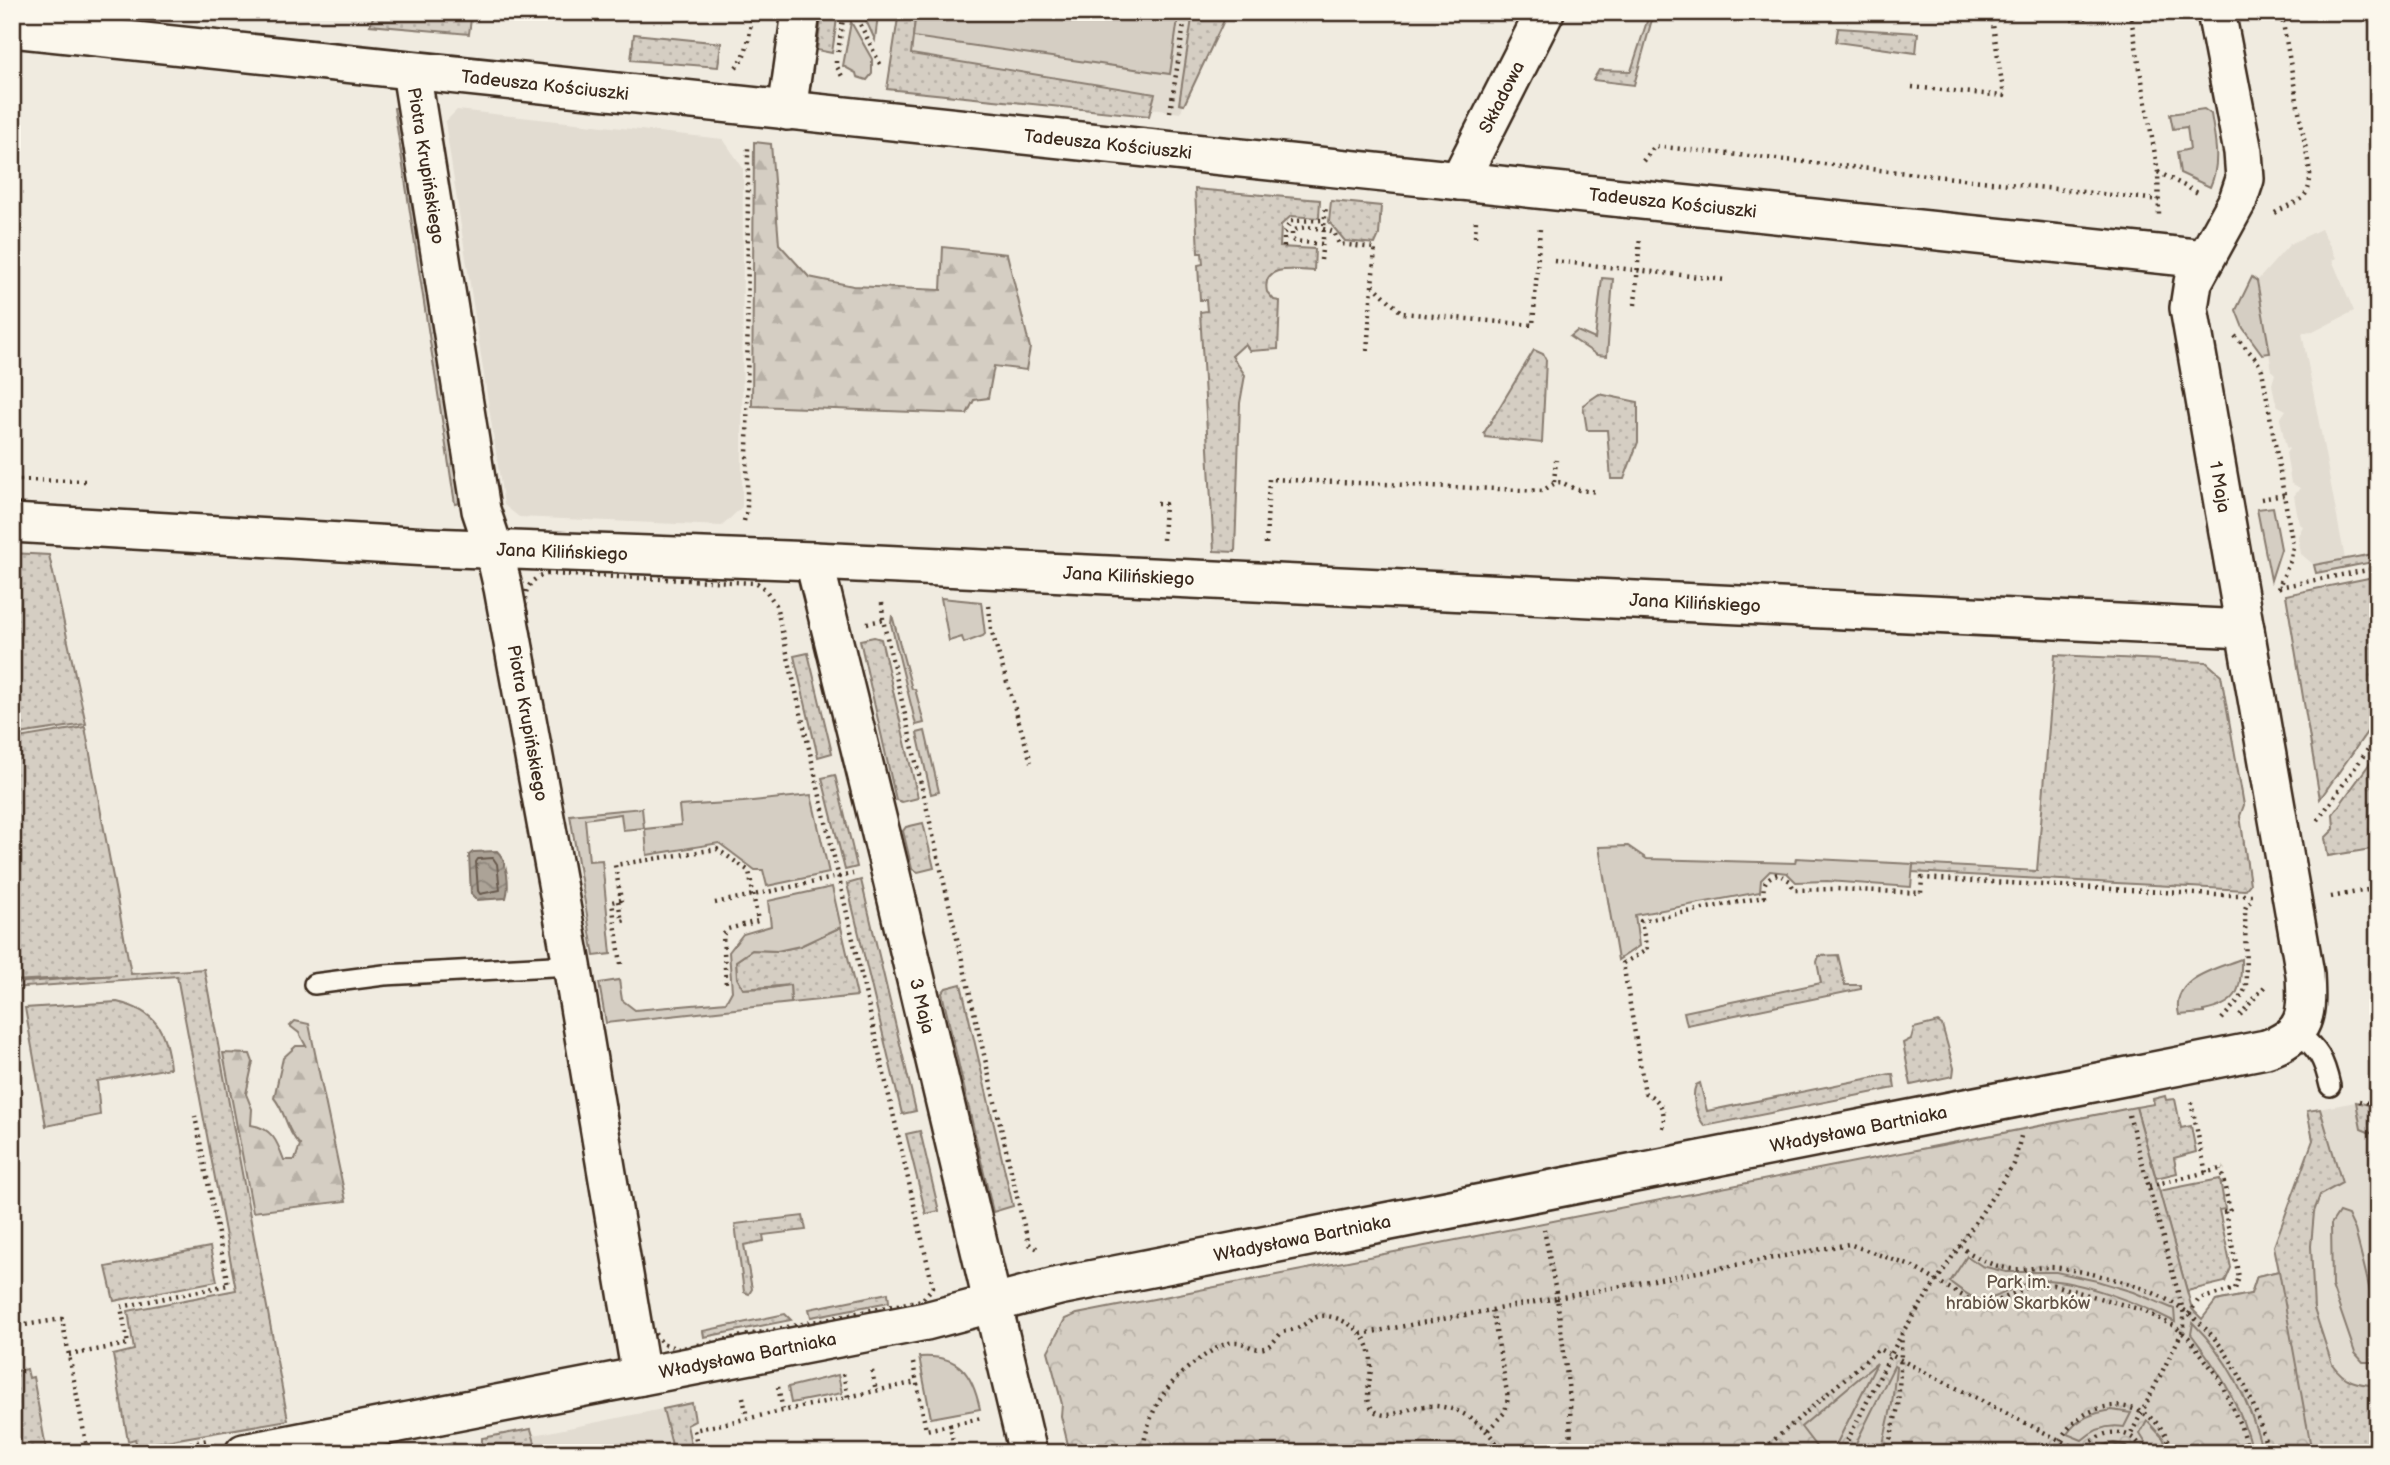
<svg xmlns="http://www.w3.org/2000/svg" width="2390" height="1465" viewBox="0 0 2390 1465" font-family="'Balsamiq Sans',sans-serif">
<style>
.built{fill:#e2dcd1}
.grass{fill:url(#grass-dots);stroke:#887c70;stroke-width:2}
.forest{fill:url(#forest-firs);stroke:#887c70;stroke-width:2}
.park{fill:url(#park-crowns);stroke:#887c70;stroke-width:2}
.garden{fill:#d5cec3;stroke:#887c70;stroke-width:2}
.water{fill:url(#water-waves);stroke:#7f7367;stroke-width:2}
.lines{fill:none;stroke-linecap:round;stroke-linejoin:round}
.shore{stroke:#685a4e;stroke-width:2}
.service-casing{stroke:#3b2a1e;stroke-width:24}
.minor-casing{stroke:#3b2a1e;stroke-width:42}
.path{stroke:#3b2a1e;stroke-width:4.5;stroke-dasharray:2 5;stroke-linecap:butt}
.service{stroke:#fbf7ec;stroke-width:19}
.minor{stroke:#fbf7ec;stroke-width:37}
.labels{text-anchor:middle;stroke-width:5;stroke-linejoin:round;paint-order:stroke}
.street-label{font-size:18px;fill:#3b2a1e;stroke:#fbf7ec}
.park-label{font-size:18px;fill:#625347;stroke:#fbf7ec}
</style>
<defs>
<pattern id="grass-dots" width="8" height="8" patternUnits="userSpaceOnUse" patternTransform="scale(1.75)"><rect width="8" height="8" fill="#d5cec3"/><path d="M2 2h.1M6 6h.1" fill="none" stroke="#b8b1a7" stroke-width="1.8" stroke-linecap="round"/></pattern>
<pattern id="forest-firs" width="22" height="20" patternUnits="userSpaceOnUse" patternTransform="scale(1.75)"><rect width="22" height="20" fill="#d5cec3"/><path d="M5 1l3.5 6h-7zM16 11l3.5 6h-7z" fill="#b8b1a7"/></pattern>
<pattern id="park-crowns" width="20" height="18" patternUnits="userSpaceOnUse" patternTransform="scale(1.75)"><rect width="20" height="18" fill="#d5cec3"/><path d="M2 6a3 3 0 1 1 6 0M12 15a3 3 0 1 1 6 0" fill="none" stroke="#b8b1a7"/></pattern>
<pattern id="water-waves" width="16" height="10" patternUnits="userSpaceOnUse" patternTransform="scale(1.75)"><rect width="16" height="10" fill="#aca397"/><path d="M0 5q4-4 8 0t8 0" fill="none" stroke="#8d857b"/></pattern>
</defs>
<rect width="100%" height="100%" fill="#f0ebe0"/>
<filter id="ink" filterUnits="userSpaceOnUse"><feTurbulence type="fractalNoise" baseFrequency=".0143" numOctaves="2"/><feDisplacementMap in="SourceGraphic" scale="14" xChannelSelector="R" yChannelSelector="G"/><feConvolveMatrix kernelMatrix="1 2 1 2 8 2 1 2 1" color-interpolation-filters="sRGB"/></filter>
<g filter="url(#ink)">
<g class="built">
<polygon points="899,12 1228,12 1180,113 1153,109 1149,116 887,89"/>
<polygon points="457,110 723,139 743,168 742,507 722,526 519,517 504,505 445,122"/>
<polygon points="2321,229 2336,258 2332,260 2354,311 2313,332 2302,333 2345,559 2314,565 2301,554 2298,536 2303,526 2299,524 2294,496 2300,488 2291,483 2286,453 2289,449 2286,447 2280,419 2286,410 2278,406 2275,400 2272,384 2275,374 2272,371 2257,281 2290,244"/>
<polygon points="2356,1102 2378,1107 2378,1453 2312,1453 2274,1246 2313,1140 2307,1111"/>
<polygon points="662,1409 674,1453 539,1453 534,1435"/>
</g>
<g class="grass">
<polygon points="375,12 472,12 469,34 370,25"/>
<polygon points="822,12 838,12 832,53 817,50"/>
<polygon points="862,12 916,12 911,54 1155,94 1149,116 887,89 898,18 878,15 875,40"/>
<polygon points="1193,12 1228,12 1184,105 1179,104"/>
<polygon points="1647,12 1654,12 1634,85 1593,80 1599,70 1631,71 1649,15"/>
<polygon points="1838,28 1918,33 1916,53 1836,42"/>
<polygon points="634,34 721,43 718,67 631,60"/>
<polygon points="401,107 460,503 455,504 394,108"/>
<path d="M1195,189L1320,200L1319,218L1291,216L1281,225L1280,247L1315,249L1314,271C1296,270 1261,263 1267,292L1274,300L1280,301L1278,349L1250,351L1245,344L1232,356L1245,375L1240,403L1235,552L1214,551L1200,312L1207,311L1206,300H1200L1198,265L1203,264L1202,253H1198Z"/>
<polygon points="1331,201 1381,206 1379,235 1375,244 1345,241 1329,222"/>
<polygon points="1534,350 1543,354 1546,360 1542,443 1485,437 1484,433"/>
<polygon points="1599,394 1638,402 1638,442 1624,479 1611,479 1607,430 1587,430 1583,405"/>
<polygon points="12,553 49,555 86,724 12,735"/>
<polygon points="2378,553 2378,561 2316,573 2314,565"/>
<path d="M2378,576V679C2370,694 2370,704 2376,719L2320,799L2286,595Z"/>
<polygon points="874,637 881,639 918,798 902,802 896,800 860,640"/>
<polygon points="808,653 832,753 818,757 794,656"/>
<polygon points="2055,655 2206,662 2221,675 2244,805 2240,816 2250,884 2245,890 1912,872 1913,864 2037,871"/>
<polygon points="85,727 131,974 204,969 288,1420 137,1446 135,1439 128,1441 113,1355 134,1350 128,1311 236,1290 177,976 12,988 12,983 117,975 12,981 12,739"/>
<polygon points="2378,752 2378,848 2328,856 2325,838 2334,829 2333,814"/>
<polygon points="835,775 857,867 845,870 822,778"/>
<polygon points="923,823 934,868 918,872 912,869 903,831 906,827"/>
<polygon points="861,880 916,1111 902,1114 847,884"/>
<polygon points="841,927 857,996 791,1003 790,985 743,989 737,978 736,961 752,950 777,951 800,946"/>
<polygon points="1838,955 1845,985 1861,985 1861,989 1687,1025 1684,1012 1821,983 1817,962 1819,956"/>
<polygon points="961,984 1013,1206 993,1212 942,993 946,988"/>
<path d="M117,1002C156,1011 166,1030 170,1068L97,1081L100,1115L46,1126L25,1008Z"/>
<polygon points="1938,1022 1942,1025 1954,1068 1953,1076 1911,1085 1903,1043 1911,1039 1914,1028"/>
<path d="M1890,1074H1893L1895,1088L1705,1126C1696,1117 1691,1096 1696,1085L1700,1083L1707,1111Z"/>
<polygon points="2165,1096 2166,1100 2175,1099 2181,1128 2191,1126 2196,1152 2174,1158 2177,1173 2156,1178 2136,1107 2154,1104 2153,1099"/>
<polygon points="2356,1102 2378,1107 2378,1136 2361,1129"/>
<path d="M2320,1109L2342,1183L2320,1195L2314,1212L2311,1246L2314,1309L2332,1364C2345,1382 2356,1384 2378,1386V1453H2273L2216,1301L2251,1294L2257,1276L2279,1271L2274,1246L2313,1140L2307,1111Z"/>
<polygon points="920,1131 939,1211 926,1214 906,1134"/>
<polygon points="2220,1179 2225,1209 2219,1210 2231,1268 2225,1282 2187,1291 2159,1191"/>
<polygon points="803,1216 806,1230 763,1235 764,1241 744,1245 752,1289 749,1294 744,1292 735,1224"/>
<polygon points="210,1247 217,1281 114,1301 106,1267"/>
<polygon points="888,1293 889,1302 811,1317 809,1309"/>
<polygon points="785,1314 791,1320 704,1337 703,1331"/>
<polygon points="27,1369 29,1378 33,1377 47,1453 12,1453 12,1372"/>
<polygon points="692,1403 695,1421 687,1425 693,1453 674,1453 663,1409"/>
<polygon points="531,1429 538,1453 482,1453 482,1438"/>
<polygon points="454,1442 456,1453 399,1453"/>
</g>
<g class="forest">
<polygon points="754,142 771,144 779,244 809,277 853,286 941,290 943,247 1007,254 1030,348 1026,370 994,366 988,398 974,400 967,414 752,406"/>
<path d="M295,1021L309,1024L346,1201L253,1212L223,1053L250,1054L253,1062L246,1094L252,1109L251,1125C272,1128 277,1141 284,1160H295L300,1145C286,1131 286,1112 274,1098L283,1058L296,1046H306L299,1033L290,1026Z"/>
</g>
<polygon class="park" points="2136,1107 2192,1309 2202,1319 2216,1301 2251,1294 2257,1276 2279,1271 2312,1453 1070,1453 1061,1416 1062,1404 1048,1351 1065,1319 1077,1314"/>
<g class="garden">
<polygon points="916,12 1179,12 1170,74 913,37"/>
<polygon points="851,22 872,59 872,74 867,80 857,77 856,73 843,66"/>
<path d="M2204,109L2211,114C2215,140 2221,163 2210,187L2180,173L2177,152L2190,149L2187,127L2173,129L2170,114Z"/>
<polygon points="2252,277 2257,281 2270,353 2262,354 2243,328 2236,310"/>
<polygon points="1602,278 1613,279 1607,356 1597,355 1570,337 1577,331 1595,339"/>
<polygon points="2273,507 2281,549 2271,580 2257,509"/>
<polygon points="941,598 981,602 985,634 983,636 964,643 962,637 949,641"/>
<polygon points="892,615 912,689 915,689 924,723 916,725 891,624"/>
<polygon points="925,731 939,792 931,794 917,733"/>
<polygon points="811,795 829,873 767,886 763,870 755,870 719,843 647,855 645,829 681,825 679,806 743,802"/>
<polygon points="642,808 644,828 623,830 621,814 585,819 589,861 602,860 611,954 594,956 570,815"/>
<polygon points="1628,846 1647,859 1795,863 1796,858 1913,864 1911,887 1827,881 1796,882 1787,873 1770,871 1761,880 1760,892 1635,915 1639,946 1618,960 1599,847"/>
<polygon points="832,887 841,927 800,946 777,951 752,950 736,961 737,978 743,989 771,988 790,985 791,1003 606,1023 599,983 619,980 622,1000 635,1010 726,1002 732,991 729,952 743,934 771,926 768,901"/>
<path d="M2241,959C2242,992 2237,1004 2204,1011V1013L2179,1015C2170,978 2215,969 2241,959Z"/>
<path d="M2339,1212L2348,1215L2355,1230C2361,1255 2386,1342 2375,1362H2363L2355,1353L2332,1286L2331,1224Z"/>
<path d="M1967,1256L1982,1266L2006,1272H2056L2097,1281L2133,1292L2174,1309L2175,1322C2143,1305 2080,1280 2043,1280C2019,1280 1994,1304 1977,1299C1968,1296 1958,1288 1950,1282Z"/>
<path d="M2193,1323C2229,1359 2251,1404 2263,1453H2252C2242,1406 2220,1372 2191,1334Z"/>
<path d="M919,1357C958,1354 972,1372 980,1409L931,1418Z"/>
<polygon points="1877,1363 1832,1453 1821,1453 1801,1427"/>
<polygon points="1894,1366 1896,1367 1892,1404 1881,1453 1851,1453"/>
<polygon points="838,1375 842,1393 791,1403 788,1387"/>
<path d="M2112,1410L2131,1413L2124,1427C2107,1424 2094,1429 2082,1440L2067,1434C2078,1418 2093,1413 2112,1410Z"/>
<polygon points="2147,1421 2163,1438 2169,1453 2152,1453 2140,1434"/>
</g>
<g class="water">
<path d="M497,851C507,860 510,885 506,898L477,900L471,894L469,855L473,852Z"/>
<polygon points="2114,1443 2125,1445 2134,1453 2094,1453 2107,1444"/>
</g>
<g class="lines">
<polygon class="shore" points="493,858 497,864 500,890 480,894 478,891 476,862 478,859"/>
<defs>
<g id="service">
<polyline points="314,984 384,975 572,965"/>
<path d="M2297,1032C2319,1050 2324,1059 2330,1086"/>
</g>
<g id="minor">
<path id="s1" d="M12,28C743,108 1474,181 2205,259"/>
<path id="s2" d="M411,71L481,510L494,549L503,588L572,965L641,1376"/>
<polyline points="787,111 801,12"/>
<path id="s3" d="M1459,181L1545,12"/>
<path id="s4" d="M12,523L428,547L814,561L2245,629"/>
<path id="s5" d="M814,561L889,866L1028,1453"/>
<path id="s6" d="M244,1453L926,1321L1059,1286L2266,1049C2308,1035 2307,1013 2305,974L2189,308L2193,282L2238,200L2245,179L2243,152L2216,12"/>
</g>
</defs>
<use href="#service" class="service-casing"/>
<use href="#minor" class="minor-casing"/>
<g class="path">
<polyline points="854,12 882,68"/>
<polyline points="2130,12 2158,172 2159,216"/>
<polyline points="2071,20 2119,12"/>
<polyline points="838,52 844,12"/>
<polyline points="836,61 836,65 843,78"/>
<path d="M736,67C749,54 750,30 752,12"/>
<polyline points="1912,87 2004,96 1991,12"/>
<polyline points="1170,112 1186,12"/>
<polyline points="1643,161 1655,146 2159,200"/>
<polyline points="2158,172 2200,194"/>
<path d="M2275,213C2297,199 2311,202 2310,172L2281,12"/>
<polyline points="1475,237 1476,220"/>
<path d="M1322,244L1294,241L1292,239V232C1301,224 1322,228 1334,232L1339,244L1375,248L1367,351"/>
<polyline points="1284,247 1284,233 1291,221 1324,220"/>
<polyline points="1321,260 1326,205"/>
<polyline points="1554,261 1726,280"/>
<polyline points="1373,285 1402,313 1533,325 1540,228"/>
<polyline points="1635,305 1640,236"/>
<polyline points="2235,336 2256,359 2262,370 2293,546 2291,559 2277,591"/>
<polyline points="13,480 89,481"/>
<polyline points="1554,482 1556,460"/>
<polyline points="2261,499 2284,495"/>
<polyline points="1157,504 1165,504 1163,541"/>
<polyline points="744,521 747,509 748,145"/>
<path d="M1266,544L1269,479L1543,491C1564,475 1560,485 1579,490C1585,491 1592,491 1597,492"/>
<path d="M547,574L757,583L765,589L776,605L933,1287L922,1300L678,1349L662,1343L651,1329L525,603C524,588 533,577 547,574Z"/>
<polyline points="2279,587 2378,568"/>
<polyline points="882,603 883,620 1022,1218 1029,1244 1040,1250"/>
<polyline points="989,606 991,629 1031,762"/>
<polyline points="867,623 883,620"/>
<polyline points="2378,694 2378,707"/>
<polyline points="2318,820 2378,735"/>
<polyline points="2331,897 2378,888"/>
<polyline points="618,901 622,921 626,920"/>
<polyline points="715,903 853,874"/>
<polyline points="621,964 612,902 621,900 615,865 717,849 749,871 758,921 728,929 723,935 726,984"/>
<polyline points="2240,1015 2266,985"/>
<polyline points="2222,1019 2242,996 2246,987 2245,909 2247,904 2253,900"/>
<polyline points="2359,1101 2378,1105"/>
<polyline points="2191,1102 2206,1173"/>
<polyline points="2129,1115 2184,1314 2184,1328 2130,1436"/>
<path d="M1663,1128C1666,1111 1661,1100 1645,1093L1623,963L1647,950L1641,921L1764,897C1762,884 1766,877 1778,874L1790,881L1794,890L1835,889L1921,893L1922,878L2215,895H2253"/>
<polyline points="2149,1186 2224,1168"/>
<polyline points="1544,1229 1557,1298 1849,1244 1911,1266 1975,1303 1991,1304 2028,1287 2053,1285 2142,1310 2174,1326 2189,1338 2219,1378 2241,1427 2248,1453"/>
<path d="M1959,1246C1976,1257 1992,1267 2013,1269C2029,1270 2044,1265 2061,1268C2097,1274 2141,1284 2173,1303C2225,1333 2255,1396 2268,1453"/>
<polyline points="2189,1314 2199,1299 2235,1289 2239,1277 2225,1212 2230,1211 2221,1169"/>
<polyline points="12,1327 62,1319 88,1453"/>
<polyline points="1361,1334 1557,1298 1570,1400 1571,1453"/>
<polyline points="69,1355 128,1344 121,1307 228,1285 195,1116"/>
<polyline points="913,1363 926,1430 950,1425 955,1453"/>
<polyline points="872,1371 876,1391"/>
<polyline points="843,1374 848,1397"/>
<polyline points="778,1387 783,1410"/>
<polyline points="743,1397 747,1418"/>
<polyline points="950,1425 981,1418"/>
<polyline points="1488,1430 1505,1412 1508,1398 1492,1309"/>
<path d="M2083,1452C2098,1427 2132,1425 2145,1453"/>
<polyline points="142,1453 208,1440"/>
<polyline points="699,1453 694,1430 917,1382"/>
<path d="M1142,1453C1149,1409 1165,1383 1201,1358C1210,1352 1224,1342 1236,1342C1241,1342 1246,1345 1251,1347C1267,1353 1273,1342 1282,1332C1287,1331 1293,1330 1297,1328C1306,1325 1312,1317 1321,1316C1329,1315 1340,1319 1347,1323C1395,1351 1352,1397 1376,1412C1389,1420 1405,1409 1418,1407C1453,1400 1487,1423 1502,1453"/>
<polyline points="1759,1453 1879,1349 2083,1452"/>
<polyline points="1841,1453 1902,1333 2014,1164 2021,1136"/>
<polyline points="1887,1453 1898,1407 1902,1334"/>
<path d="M2055,1453C2074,1392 2156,1389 2173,1453"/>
</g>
<use href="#service" class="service"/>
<use href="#minor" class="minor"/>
</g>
</g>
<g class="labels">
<g class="street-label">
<text dy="6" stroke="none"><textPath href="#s1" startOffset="536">Tadeusza Kościuszki</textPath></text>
<text dy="6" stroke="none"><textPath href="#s3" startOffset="94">Składowa</textPath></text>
<text dy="6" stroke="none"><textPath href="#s1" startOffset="1102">Tadeusza Kościuszki</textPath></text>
<text dy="6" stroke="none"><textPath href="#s2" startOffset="96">Piotra Krupińskiego</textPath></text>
<text dy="6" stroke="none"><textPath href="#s1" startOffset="1670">Tadeusza Kościuszki</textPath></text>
<text transform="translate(2220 487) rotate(80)" y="6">1 Maja</text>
<text dy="6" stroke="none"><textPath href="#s4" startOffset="551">Jana Kilińskiego</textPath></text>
<text dy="6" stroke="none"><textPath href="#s4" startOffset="1118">Jana Kilińskiego</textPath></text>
<text dy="6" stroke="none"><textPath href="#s4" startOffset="1685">Jana Kilińskiego</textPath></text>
<text dy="6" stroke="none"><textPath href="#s2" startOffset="663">Piotra Krupińskiego</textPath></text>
<text dy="6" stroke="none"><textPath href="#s5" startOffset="458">3 Maja</textPath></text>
<text dy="6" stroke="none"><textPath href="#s6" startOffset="1647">Władysława Bartniaka</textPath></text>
<text dy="6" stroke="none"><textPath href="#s6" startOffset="1080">Władysława Bartniaka</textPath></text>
<text dy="6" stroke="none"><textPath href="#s6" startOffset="513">Władysława Bartniaka</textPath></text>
</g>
<g class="park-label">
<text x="2018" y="1288">Park im.<tspan x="2018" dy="21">hrabiów Skarbków</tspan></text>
</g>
</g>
<rect width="2390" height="1465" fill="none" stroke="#fbf7ec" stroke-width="42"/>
<rect x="21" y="21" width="2348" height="1423" fill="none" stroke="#3b2a1e" stroke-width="2.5" filter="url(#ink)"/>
</svg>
